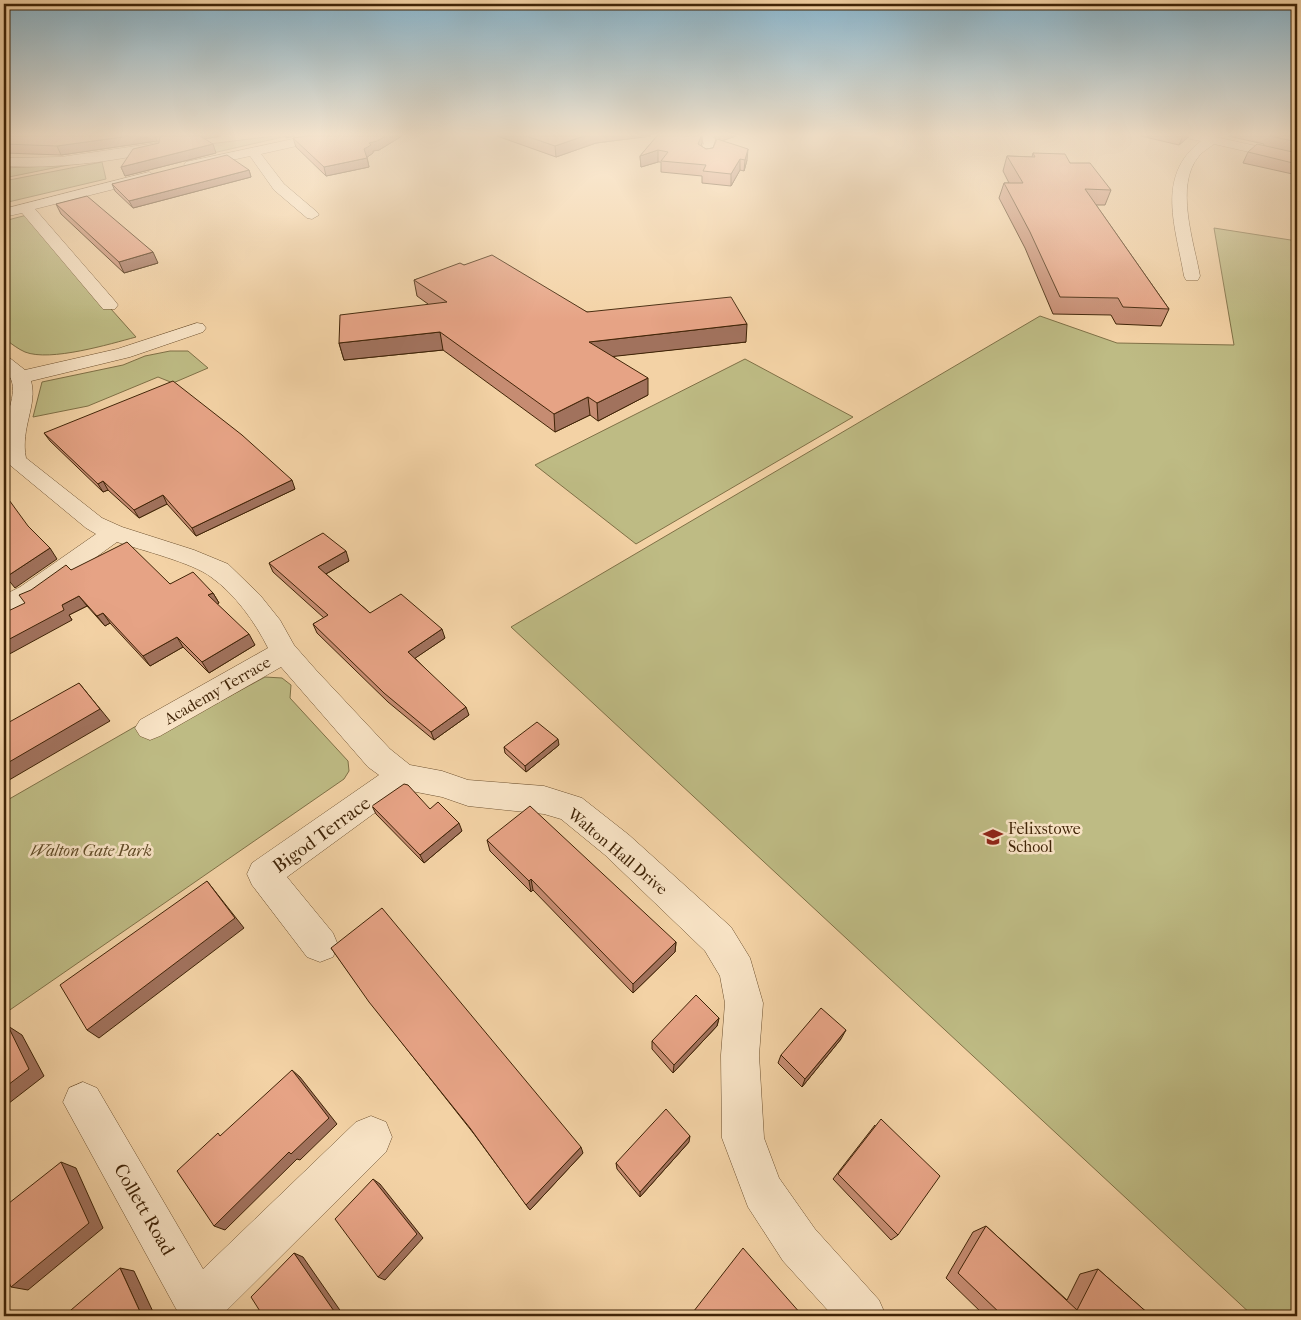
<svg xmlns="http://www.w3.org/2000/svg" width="1301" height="1320" viewBox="0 0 1301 1320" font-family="'IM FELL French Canon',serif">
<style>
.green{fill:#bebb84;stroke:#7f7046}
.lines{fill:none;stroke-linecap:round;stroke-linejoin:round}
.minor-casing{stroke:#6d502e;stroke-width:1}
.minor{fill:#f7e2c4;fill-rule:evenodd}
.wall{fill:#c68c72;stroke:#402407}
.shaded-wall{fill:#a1725d;stroke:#402407}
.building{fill:#e6a385;stroke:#402407}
.labels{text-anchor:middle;stroke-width:5;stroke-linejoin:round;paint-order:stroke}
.street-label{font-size:16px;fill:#402407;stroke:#f7e2c4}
.poi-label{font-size:16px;fill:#402407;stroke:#f7e2c4;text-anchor:start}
.park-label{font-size:16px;font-style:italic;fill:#604a26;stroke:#f7e2c4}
.near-street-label{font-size:19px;fill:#402407;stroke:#f7e2c4}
</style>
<rect width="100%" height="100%" fill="#f3d2a5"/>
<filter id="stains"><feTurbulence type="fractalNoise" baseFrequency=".004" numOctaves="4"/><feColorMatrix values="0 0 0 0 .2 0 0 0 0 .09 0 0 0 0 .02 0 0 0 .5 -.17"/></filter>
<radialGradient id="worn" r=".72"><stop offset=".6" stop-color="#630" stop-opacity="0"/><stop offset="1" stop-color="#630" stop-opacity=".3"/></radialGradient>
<g class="green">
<polygon points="274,136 287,136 178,161 185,147"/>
<polygon points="83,162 4,178 4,168 49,166"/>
<polygon points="102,162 106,179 4,203 4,181"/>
<path d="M27,215L136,337C110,344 50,362 25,352C18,349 12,344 6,340L4,338V221Z"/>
<polygon points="1214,228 1297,241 1297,1316 1253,1316 511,627 1040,316 1117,343 1234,345"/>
<polygon points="170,351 188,351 208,368 173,383 158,377 88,406 33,417 42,382 123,365 145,356"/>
<polygon points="745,359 853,417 636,544 535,465"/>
<polygon points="265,677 282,678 291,685 290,698 348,761 349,771 344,779 4,1014 4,802 138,725 149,740"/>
</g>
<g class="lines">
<defs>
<g id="minor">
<polygon points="307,136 330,136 328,139 261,154 284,184 317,212 319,215 312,219 307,218 274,190 250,156 191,169 184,165 186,162"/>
<polygon points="699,136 712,136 717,142 711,158 706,159 699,155 704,143"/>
<path d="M1188,136H1211L1297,155V163L1214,144C1209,148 1202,152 1199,156C1174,185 1194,242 1200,276L1198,280H1186L1184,276C1176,228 1155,176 1201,141L1190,139Z"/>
<path d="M157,143L162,144L163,147L162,150C114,162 53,169 4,166V158L61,157Z"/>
<polygon points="149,172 156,176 154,179 35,209 115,301 118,305 115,309 103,309 22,213 4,217 4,209"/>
<path d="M197,323L203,324L206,328L203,332L130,357L31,381C38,405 20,428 26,458L102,518L122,527L194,550L228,564L260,595L280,620L294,645L316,670L390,749L410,765L442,771L468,780L544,786L582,798L629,835L731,927L750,958L763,1003L759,1055L764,1138L779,1178L815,1229L879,1300L886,1316H833L783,1261L748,1207L722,1138L721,1055L725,1003L720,976L705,951L605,855L561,819L544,814L468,806L442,797L406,790L287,877L333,933L338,945L333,957L320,962L307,957L252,885L247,874L252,863L379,775L368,767L281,667L160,736L150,740L140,736L135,728L140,720L268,648C255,622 235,594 211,577C193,563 141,550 117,542L38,599L4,615V595L20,587L96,534L86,528L5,461C3,451 3,440 4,430C6,412 23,384 4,371V357L11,359L25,370L117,349Z"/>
<polygon points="83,1082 97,1088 203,1269 356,1122 371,1116 386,1122 392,1137 386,1152 226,1311 228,1316 180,1316 63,1102 69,1088"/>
</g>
</defs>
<use href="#minor" class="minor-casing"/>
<use href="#minor" class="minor"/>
</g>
<g class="wall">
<polygon points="4,136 221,136 204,139 216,153 125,176 121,167 159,143 159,142 157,141 61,155 4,153"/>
<polygon points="307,136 402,136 379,150 373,151 373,153 367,157 369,167 326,176 296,147 293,138"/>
<polygon points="497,136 651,136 596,143 556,157"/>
<polygon points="657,136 702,136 702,143 701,146 706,149 713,148 716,139 714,136 736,136 722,140 747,160 744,171 740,170 731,186 702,183 702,176 661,172 661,162 658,162 641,167 640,156"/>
<polygon points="1141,136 1188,136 1187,138 1179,145"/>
<polygon points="1228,136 1297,136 1297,175 1243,163 1248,152 1263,146 1264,144"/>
<polygon points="1033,153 1070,163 1111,190 1105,205 1096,205 1169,309 1161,326 1116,324 1111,315 1053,314 1025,248 999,198 1004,183 1009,183 1003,171 1007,156 1032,157"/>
<polygon points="249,170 251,177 133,208 115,191 112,184"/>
<polygon points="56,204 158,263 124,273 61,214"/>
<polygon points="464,265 587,312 746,342 613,356 648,395 598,421 590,415 555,432 443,350 344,360 339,343 428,304 417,296 414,280"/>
<polygon points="44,433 295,489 196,536 167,504 139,518 108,490 103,492 50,441"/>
<polygon points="349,561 326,574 370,613 445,638 415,658 469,715 434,740 388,702 317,633 313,624 324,618 273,572 269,563"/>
<polygon points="71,570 170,584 213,593 219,603 217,604 255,645 209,673 183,647 150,666 110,623 105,626 87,606 69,615 72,620 25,603"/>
<polygon points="559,745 526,772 505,753 504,747"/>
<polygon points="372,806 462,831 424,863 376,814"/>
<polygon points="487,840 676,942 675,952 633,993 533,890 531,892 490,851"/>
<polygon points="331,948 583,1153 530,1210 474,1134 376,1010"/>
<polygon points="719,1018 717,1026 673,1073 652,1049 652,1041"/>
<polygon points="841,1039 802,1087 778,1063 781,1055"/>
<polygon points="875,1125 898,1235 891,1240 833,1179"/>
<polygon points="689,1142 640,1197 617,1169 616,1163"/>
<polygon points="986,1226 1067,1300 1080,1274 1098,1269 1151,1316 985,1316 946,1278 973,1232"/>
</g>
<g class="shaded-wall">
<polygon points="129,136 155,136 157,141 61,155 57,146"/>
<polygon points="195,136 221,136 197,140"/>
<polygon points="285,136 295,136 286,138"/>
<polygon points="386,136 402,136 379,150 373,151 373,153 366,158 364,149 369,143"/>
<polygon points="584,136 651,136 596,143 556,157 555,146"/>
<polygon points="701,136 702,136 702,143 697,156 698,144"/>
<polygon points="719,136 736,136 719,142"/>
<polygon points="1183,136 1188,136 1187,138 1179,145"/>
<polygon points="213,144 216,153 125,176 121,167"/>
<polygon points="748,149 747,160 744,171 745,160"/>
<polygon points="658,150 658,162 641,167 640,156"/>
<polygon points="367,158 369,167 326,176 324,167"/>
<polygon points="740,159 740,170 731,186 731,174"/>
<polygon points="249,170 251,177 133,208 129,201"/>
<polygon points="153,252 158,263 124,273 119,262"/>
<polygon points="747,324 746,342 590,359 589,342"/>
<polygon points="440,332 443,350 344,360 339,343"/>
<polygon points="648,378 648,395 598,421 597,403"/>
<polygon points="588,397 590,415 555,432 554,414"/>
<polygon points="292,480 295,489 196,536 192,528"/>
<polygon points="103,481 108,490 103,492 98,484"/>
<polygon points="163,495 167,504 139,518 134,510"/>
<polygon points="50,548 57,559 15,588 6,577"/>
<polygon points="346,551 349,561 322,576 318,567"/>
<polygon points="213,593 219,603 214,606 208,595"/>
<polygon points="79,596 87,606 69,615 72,620 4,657 4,642 62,605"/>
<polygon points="103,613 110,623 105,626 97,616"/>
<polygon points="442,629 445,638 411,661 408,652"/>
<polygon points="249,634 255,645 209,673 202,662"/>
<polygon points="177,637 183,647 150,666 143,656"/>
<polygon points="79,683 110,721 4,783 4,765"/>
<polygon points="466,707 469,715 434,740 431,732"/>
<polygon points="558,739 559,745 526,772 525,766"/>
<polygon points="459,823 462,831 424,863 420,855"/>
<polygon points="531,879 533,890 531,892 529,881"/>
<polygon points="207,881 244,928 99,1038 87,1030"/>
<polygon points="676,942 675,952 633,993 633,984"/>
<polygon points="719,1018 717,1026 673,1073 674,1065"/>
<polygon points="8,1026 22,1035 44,1076 4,1107 4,1088"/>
<polygon points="846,1030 841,1039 802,1087 805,1079"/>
<polygon points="292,1070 300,1077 337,1124 300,1160 297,1159 225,1230 214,1226"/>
<polygon points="690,1136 689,1142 640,1197 640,1192"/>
<polygon points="581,1147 583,1153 530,1210 526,1205"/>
<polygon points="61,1162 76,1168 103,1228 28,1290 11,1287"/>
<polygon points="373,1179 380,1184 423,1238 385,1280 378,1277"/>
<polygon points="294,1253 303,1257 344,1316 334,1316"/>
<polygon points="120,1268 134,1271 155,1316 142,1316"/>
</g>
<g class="building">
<polygon points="4,136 129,136 57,146 4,144"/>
<polygon points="160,136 200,136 213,144 121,167 133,149 159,143"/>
<polygon points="307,136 386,136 377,141 369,143 371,145 364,149 367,158 324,167 293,138"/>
<polygon points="526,136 584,136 555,146"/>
<polygon points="657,136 701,136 698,144 706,149 713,148 717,139 748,149 745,160 740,159 731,174 703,171 706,165 661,161 668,152 658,150 640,156"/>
<polygon points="1270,136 1297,136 1297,142"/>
<polygon points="1257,144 1297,153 1297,164 1248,152"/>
<polygon points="1033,153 1065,154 1070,163 1090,163 1111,190 1085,189 1169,309 1123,307 1118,298 1060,297 1030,232 1004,183 1023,183 1007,156 1035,157"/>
<polygon points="227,155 249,170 129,201 112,184"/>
<polygon points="87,196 153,252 119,262 56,204"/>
<polygon points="492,255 587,312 731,297 747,324 589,342 648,378 597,403 588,397 554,414 440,332 339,343 340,315 447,302 414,280 460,263 464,265"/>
<polygon points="173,381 242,435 292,480 192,528 163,495 134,510 103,481 98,484 44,433"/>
<polygon points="4,493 28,526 50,548 6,577 4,574"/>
<polygon points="323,533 346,551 318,567 370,613 401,594 442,629 408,652 466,707 431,732 384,693 313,624 328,615 269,563"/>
<polygon points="127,542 170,584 193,572 213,593 208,595 249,634 202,662 177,637 143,656 103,613 97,616 79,596 62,605 64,610 4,642 4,613 25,603 19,595 31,590 66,565 71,570"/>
<polygon points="79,683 100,709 4,765 4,725"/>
<polygon points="537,722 558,739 525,766 504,747"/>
<polygon points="404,784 408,785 430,809 438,802 459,823 420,855 372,806"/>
<polygon points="530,806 676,942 633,984 531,879 529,881 487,840"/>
<polygon points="207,881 235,918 87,1030 60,985"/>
<polygon points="382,908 581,1147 526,1205 470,1128 369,1002 331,948"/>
<polygon points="696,995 719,1018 674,1065 652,1041"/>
<polygon points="821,1008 846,1030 805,1079 781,1055"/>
<polygon points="8,1026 29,1069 4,1088 4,1029"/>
<polygon points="292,1070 329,1118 291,1154 289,1152 214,1226 177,1171 218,1133 220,1136"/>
<polygon points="666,1109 690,1136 640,1192 616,1163"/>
<polygon points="881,1119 940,1176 898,1235 838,1174"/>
<polygon points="61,1162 89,1223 11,1287 4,1270 4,1207"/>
<polygon points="373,1179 417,1234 378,1277 335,1219"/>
<polygon points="986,1226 1077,1310 1098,1269 1151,1316 1003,1316 958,1273"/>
<polygon points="743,1248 801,1314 799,1316 690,1316"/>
<polygon points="294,1253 336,1314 334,1316 263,1316 251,1297"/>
<polygon points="120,1268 142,1316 64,1316"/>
</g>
<linearGradient id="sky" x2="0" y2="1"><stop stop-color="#89b6ce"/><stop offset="0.42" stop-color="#faebd6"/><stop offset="1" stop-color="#faebd6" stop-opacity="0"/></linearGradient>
<rect width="1301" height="321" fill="url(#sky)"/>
<defs>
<symbol id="school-bare" viewBox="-9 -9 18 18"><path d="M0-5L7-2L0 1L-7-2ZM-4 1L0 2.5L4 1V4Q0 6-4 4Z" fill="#8f2418" stroke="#f7e2c4" stroke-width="2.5" paint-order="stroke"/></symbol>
</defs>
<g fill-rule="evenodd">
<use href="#school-bare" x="979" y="823" width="28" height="28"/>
</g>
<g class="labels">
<g class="street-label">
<text transform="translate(217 690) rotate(-30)" y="6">Academy Terrace</text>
<text transform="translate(618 851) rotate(40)" y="6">Walton Hall Drive</text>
</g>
<g class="poi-label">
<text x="1008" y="834">Felixstowe<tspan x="1008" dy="18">School</tspan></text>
</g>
<g class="park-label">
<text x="91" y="856">Walton Gate Park</text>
</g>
<g class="near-street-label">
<text transform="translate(321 834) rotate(-36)" y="7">Bigod Terrace</text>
<text transform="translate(145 1209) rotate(60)" y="7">Collett Road</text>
</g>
</g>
<rect width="1301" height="1320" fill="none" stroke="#f3d2a5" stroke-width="20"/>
<rect x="5" y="5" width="1291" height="1310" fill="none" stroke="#402407" stroke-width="2.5"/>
<rect x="10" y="10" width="1281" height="1300" fill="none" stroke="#402407"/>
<rect width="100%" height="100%" filter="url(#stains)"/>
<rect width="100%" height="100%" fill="url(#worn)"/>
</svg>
